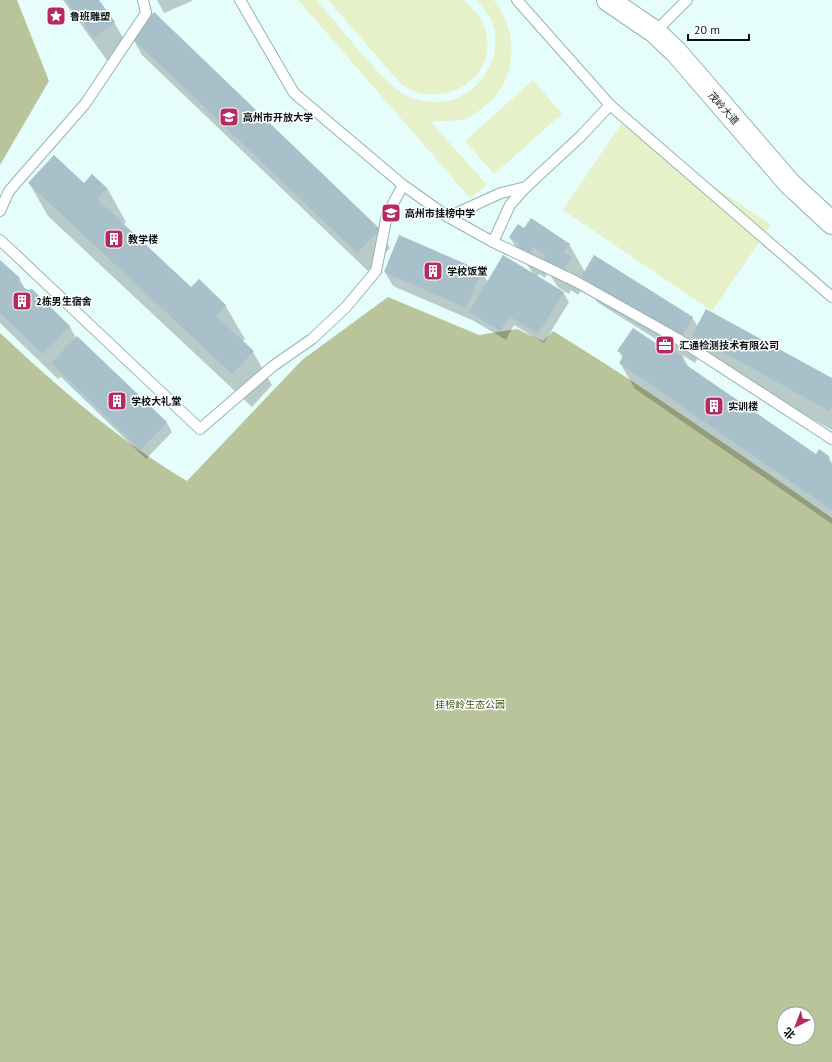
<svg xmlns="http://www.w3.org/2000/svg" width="832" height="1062" viewBox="0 0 832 1062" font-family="'PT Sans','Noto Sans SC',sans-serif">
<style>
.green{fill:#e6f0c9}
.forest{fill:#bac49b;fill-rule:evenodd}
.shadow{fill:#0003}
.building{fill:#a7c0ca}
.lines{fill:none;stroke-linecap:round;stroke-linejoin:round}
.service-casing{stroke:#96b3b0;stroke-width:12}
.tertiary-casing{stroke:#96b3b0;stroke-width:24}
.service{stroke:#fff;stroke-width:10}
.tertiary{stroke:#fff;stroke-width:22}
.labels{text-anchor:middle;stroke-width:3;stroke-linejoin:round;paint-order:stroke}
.poi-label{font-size:10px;font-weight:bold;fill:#071111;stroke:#fff;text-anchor:start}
.street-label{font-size:10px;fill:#071111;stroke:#fff}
.park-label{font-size:10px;fill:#455110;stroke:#fff}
</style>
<rect width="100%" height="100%" fill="#e6fefb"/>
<g class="green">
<path d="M298,0H317C336,22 388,91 412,98C426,103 443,104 457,98C485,87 505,48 491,19C488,13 481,6 476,0H494C520,33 518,85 481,109C477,112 473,116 468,118C457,122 443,120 431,122L487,185L470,198Z"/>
<path d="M328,0H464C470,7 478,13 482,21C501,61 469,98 427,94C418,94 410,89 402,85Z"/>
<polygon points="533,80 562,114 494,174 465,141"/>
<polygon points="621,124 771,225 712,311 563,210"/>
</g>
<g class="forest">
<polygon points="0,0 17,0 49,81 0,165"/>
<path d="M388,297L479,335L517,329L543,341L553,331C649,390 740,454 832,518V1062H0V333C58,387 119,441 187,481L302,360ZM784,1014H808V1038H784Z"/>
</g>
<g class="shadow">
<polygon points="63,0 98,0 114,22 129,48 109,63"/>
<polygon points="157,0 192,0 192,1 164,13"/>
<polygon points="132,37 379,230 390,248 368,271 142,55"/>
<polygon points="29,183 84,184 107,188 126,222 123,225 191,289 225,305 245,339 242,342 253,352 272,385 252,407 48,216"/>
<polygon points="524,229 569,244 585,272 692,317 698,327 832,379 832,430 708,361 702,351 695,363 682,355 689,368 816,455 829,458 832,463 832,524 635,389 620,363 623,359 619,351 672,355 675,351 597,302 586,283 578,295 571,290 569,294 558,287 548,272 545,278 539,274 537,277 563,292 569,302 544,343 514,325 506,340 474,321 393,286 385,272 481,272 488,282 534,275 510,238"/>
<polygon points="0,262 19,278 25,289 27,291 31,290 70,327 76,338 167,423 172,432 146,459 61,377 58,379 0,323"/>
</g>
<g class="building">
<polygon points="66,0 99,0 115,22 94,38"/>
<polygon points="154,12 380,229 357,253 131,37"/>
<polygon points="54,155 84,183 92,174 107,188 97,199 191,287 199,279 226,305 216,316 254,351 232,374 28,183"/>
<polygon points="531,218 570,244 564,252 572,257 563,270 556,265 554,269 542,261 546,255 533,247 530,253 524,249 523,251 517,247 519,244 509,237 518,224 524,228"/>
<polygon points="399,235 482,271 466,308 384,272"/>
<polygon points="503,255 564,292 538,334 509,316 500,331 469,312"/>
<polygon points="594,255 693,317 680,338 581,277"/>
<polygon points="0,260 20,278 19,282 23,287 28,290 32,289 70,326 43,354 0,313"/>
<polygon points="706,309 832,378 832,405 829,411 692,335"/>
<polygon points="633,328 672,354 674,351 684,358 682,362 816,454 819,449 830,457 827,460 832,464 832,510 619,363 624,355 617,351"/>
<polygon points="77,336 167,422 141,450 51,363"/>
</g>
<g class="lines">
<defs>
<g id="service">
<polyline points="517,0 610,105 832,297"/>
<polyline points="655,32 687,0"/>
<polyline points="403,185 448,217 493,242 575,281 678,339 832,439"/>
<polyline points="0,211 9,191 85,104 146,13 143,0"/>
<polyline points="448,217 501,193 526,187"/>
<polyline points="0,240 200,429 273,366 312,339 346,307 376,271 387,215 403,185 294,93 240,0"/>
<polyline points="493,242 510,205 526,187 581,136 610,105"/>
</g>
<polyline id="tertiary" points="608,0 655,32 676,52 790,184 832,223"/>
</defs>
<use href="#service" class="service-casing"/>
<use href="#tertiary" class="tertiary-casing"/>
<use href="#service" class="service"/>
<use href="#tertiary" class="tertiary"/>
</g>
<defs>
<symbol id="sight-square" viewBox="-11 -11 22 22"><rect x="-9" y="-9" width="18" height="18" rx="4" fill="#b62a61" stroke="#fff"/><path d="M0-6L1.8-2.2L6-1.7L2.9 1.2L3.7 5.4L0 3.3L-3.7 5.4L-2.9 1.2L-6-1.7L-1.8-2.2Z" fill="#fff"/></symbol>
<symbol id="school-square" viewBox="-11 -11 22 22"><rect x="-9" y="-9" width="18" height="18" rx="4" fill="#b62a61" stroke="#fff"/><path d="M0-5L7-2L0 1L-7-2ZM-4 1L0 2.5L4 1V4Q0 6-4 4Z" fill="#fff"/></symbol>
<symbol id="building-square" viewBox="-11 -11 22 22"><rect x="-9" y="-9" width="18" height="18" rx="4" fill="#b62a61" stroke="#fff"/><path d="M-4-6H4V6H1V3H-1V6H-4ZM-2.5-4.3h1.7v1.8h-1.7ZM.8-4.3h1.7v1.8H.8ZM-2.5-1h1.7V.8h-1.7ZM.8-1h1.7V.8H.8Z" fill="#fff"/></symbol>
<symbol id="office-square" viewBox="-11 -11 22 22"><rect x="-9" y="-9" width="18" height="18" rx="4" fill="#b62a61" stroke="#fff"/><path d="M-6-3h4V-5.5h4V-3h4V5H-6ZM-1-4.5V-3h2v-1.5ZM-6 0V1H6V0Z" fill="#fff"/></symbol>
</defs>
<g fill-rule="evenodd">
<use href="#sight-square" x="45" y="5" width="22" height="22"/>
<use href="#school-square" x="218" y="106" width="22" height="22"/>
<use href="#school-square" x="380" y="202" width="22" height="22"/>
<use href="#building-square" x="103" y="228" width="22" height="22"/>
<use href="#building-square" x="422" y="260" width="22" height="22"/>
<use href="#building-square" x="11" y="290" width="22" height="22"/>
<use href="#office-square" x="654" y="334" width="22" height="22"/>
<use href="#building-square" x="106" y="390" width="22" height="22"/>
<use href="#building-square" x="703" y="395" width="22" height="22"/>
</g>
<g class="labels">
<g class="poi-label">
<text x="70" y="20">鲁班雕塑</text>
<text x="243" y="121">高州市开放大学</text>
<text x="405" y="217">高州市挂榜中学</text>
<text x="128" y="243">教学楼</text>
<text x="447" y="275">学校饭堂</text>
<text x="36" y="305">2栋男生宿舍</text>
<text x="679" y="349">汇通检测技术有限公司</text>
<text x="131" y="405">学校大礼堂</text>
<text x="728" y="410">实训楼</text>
</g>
<g class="street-label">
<text transform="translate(724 108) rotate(48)" y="4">茂岭大道</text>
</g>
<g class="park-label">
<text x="470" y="708">挂榜岭生态公园</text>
</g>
</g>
<g transform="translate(796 1026) rotate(222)"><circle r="19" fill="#ffffff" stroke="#9ca0a0"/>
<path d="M0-3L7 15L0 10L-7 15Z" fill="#b62a61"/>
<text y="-6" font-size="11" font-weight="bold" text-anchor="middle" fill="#071111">北</text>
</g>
<path d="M688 34v6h61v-6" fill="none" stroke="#071111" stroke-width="2"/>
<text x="694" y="34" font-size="12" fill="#071111" stroke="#ffffff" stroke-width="3" paint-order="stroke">20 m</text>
</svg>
